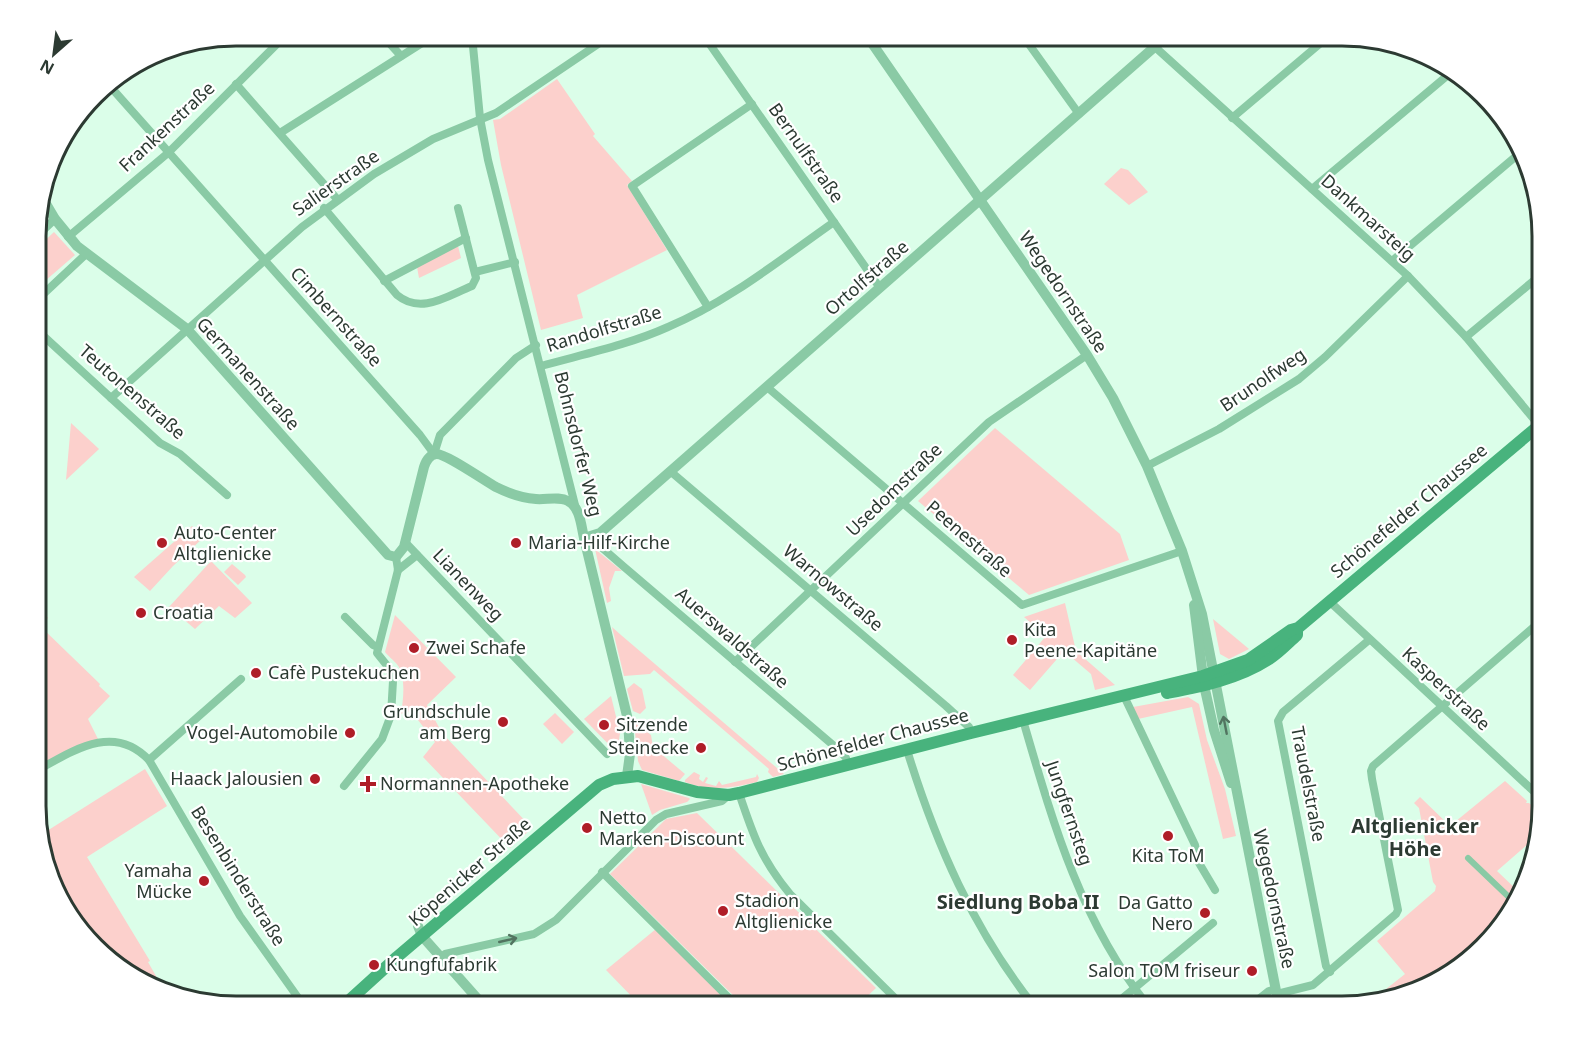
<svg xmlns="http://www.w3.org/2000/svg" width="1579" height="1042" viewBox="0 0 1579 1042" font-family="'Noto Sans',sans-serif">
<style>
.green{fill:#fcd0cc}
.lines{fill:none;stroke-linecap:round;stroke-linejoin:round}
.pedestrian{stroke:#8acaa5;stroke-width:6}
.minor{stroke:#8acaa5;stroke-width:8}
.tertiary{stroke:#8acaa5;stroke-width:10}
.secondary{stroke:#48b37d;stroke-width:12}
.oneway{stroke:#527460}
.poi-dot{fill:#af1d27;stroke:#fff;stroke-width:2}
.labels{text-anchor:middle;stroke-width:4.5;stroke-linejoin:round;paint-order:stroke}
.street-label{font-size:18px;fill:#2c3a32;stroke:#fff}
.poi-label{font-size:18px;fill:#2c3a32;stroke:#fff;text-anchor:start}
.neighbourhood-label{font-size:20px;font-weight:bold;fill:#2c3a32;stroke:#fff}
.rim{fill:none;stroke:#2c3a32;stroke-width:3}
</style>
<rect width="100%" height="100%" fill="#dbfee9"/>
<g class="green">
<polygon points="557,79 595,134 593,136 632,181 627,185 667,250 577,295 583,318 541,330 501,165 493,120 500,119"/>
<polygon points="1121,168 1128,170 1148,192 1129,205 1104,184"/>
<polygon points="54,232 75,255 38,287 38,247"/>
<polygon points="458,246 461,258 419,278 417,267"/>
<polygon points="71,423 99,449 66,480"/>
<polygon points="995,428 1120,534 1129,560 1029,595 918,501"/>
<polygon points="192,526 203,538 173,566 150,591 134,577"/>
<polygon points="595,549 622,571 615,571 609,588 611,601 607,603"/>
<polygon points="211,561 252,603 235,618 219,606 195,629 169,607"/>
<polygon points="232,564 245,575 246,577 238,585 224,572"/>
<polygon points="1065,603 1076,651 1115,685 1095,690 1091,674 1064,651 1030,690 1013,675 1046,636 1024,617"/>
<polygon points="38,607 48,618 39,625 100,684 99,686 110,696 88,719 98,739 38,767"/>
<path d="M395,615L456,677L427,705L442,733L532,828L510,848L423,757L435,742L411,711L401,714C403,701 406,680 399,667C396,662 389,657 385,652Z"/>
<polygon points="1213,619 1249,649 1229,659 1220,654"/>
<polygon points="612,627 621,635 784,774 773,777 768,772 769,769 654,670 650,674 624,676"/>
<polygon points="634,683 642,689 646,708 640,714 633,711 627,689"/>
<polygon points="611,696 620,733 617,753 584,719"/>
<polygon points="1188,697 1199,704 1207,740 1225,789 1236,836 1223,839 1192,707 1138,719 1133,707"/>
<polygon points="555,713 574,732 562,744 543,724"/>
<polygon points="634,722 651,735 653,747 685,774 679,781 642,770 638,761"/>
<polygon points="145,769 167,806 87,857 150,961 148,962 160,983 153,986 125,972 63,906 39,836"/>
<path d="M694,772L700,775L699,779L703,782L706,777L708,778L705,783L716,786L719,781L722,785L756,777L757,774L759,778L757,782C733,788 709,792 685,782V780Z"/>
<polygon points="1505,781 1527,801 1526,803 1529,803 1543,815 1536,837 1497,871 1518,891 1509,917 1443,979 1371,1001 1405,974 1377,941 1435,891 1436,886 1433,882 1419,808 1414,803 1420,797 1450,826"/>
<polygon points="641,784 689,798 690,799 687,802 660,810 652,815"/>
<polygon points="697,813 876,988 857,1006 744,1006 610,874 666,819"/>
<polygon points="656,929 734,1006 641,1006 606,970"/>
</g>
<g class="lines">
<polyline class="pedestrian" points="1468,858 1514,902"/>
<g class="minor">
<polyline points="383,36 401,56"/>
<polyline points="472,36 480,118 488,160 576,509"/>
<polyline points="704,36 880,288"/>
<polyline points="1023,36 1079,114"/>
<polyline points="1155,47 1408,276 1466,337 1542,429"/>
<polyline points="108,84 420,435 434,454"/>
<polyline points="236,84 337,199"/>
<polyline points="1232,118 1329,36"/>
<polyline points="280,133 433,36"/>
<polyline points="1312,189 1454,70"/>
<path d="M324,208L397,295C421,315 447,296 472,286L476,278L458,208"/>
<polyline points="38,235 55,219"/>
<polyline points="68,237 168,153 285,36"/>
<polyline points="1392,261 1521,152"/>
<polyline points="475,272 515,262"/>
<polyline points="384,281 466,238"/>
<polyline points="38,299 86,254"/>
<polyline points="708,307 632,186 752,104"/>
<polyline points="38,331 160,443 180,454 227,495"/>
<polyline points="1466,337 1543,273"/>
<path d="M541,366C584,354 628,345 668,327C728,302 781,259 834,222"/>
<polyline points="767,387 1022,605 1182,551"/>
<polyline points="111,398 302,227 374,174 433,139 496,113 610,36"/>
<polyline points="434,454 440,435 516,358 536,345"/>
<polyline points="1147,466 1219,429 1299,379 1325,357 1408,276"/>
<polyline points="670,471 946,706 969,727 971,733"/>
<polyline points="594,536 600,546 623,566 840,751 846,758 848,765"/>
<polyline points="405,542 607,754"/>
<polyline points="398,570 417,555"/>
<polyline points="1329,601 1543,800"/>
<polyline points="345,617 373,645 378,647"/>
<polyline points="735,662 989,422 1087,355"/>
<polyline points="1124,696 1195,845 1199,863 1215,890"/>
<path d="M1023,720C1053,823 1080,920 1148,1006"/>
<path d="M907,750C936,844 973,929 1034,1006"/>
<polyline points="149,760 241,679"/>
<path d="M38,770C74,750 114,723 149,760L240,916L304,1006"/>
<polyline points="344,786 382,739 391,715 393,681 389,668 377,653 398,570 396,557"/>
<path d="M739,793C753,835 761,859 790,894L903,1006"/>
<polyline points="602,872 737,1006"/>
<polyline points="441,958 445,954 534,934 556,920 656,820 666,814 722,801 729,795"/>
<polyline points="1330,972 1326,966 1278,721 1283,712 1369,640"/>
<polyline points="1277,994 1313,985 1396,914 1398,910 1372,779 1371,771 1373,766 1543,619"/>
<polyline points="1113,1006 1213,923"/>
<polyline points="1250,1006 1269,991 1276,989"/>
</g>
<g class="tertiary">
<polyline points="867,36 1087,355 1113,398 1147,466 1182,551 1202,614 1279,1006"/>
<path d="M42,197L55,219L77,246L187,329L388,555L396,557L404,547L424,467C426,461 429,455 436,454C445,453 485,481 496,487C508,493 522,498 536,499C546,500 559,496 568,501C580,507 581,525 584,538L628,720L630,754L627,776"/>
<polyline points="584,538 600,533 1167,36"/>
<polyline points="1194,605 1204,685 1214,730 1231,783"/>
<polyline points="418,926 422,936 484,1006"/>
</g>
<g class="secondary">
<path d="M1167,693C1202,686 1238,679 1269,659C1279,653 1288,643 1297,635V632"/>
<polyline points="343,1006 397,957 599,785 613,779 638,776 697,792 729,795 739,793 971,733 1203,676 1248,660 1291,630 1298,628 1543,422"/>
</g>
</g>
<defs><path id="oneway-shaft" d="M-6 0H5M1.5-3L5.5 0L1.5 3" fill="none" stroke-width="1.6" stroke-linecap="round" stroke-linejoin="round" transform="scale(1.5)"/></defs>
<g class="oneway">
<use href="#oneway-shaft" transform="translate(1225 725) rotate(-101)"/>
<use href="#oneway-shaft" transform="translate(508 940) rotate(-13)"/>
</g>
<g class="poi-dot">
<circle cx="162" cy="543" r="6"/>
<circle cx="516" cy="543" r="6"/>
<circle cx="141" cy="613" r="6"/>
<circle cx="1012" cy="640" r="6"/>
<circle cx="414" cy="648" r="6"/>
<circle cx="256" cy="673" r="6"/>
<circle cx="503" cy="722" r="6"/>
<circle cx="604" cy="725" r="6"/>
<circle cx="350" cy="733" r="6"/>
<circle cx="701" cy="748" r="6"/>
<circle cx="315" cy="779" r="6"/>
<path d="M365 775h6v6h6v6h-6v6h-6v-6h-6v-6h6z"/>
<circle cx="587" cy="828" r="6"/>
<circle cx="1168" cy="836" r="6"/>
<circle cx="204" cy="881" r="6"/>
<circle cx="723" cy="911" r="6"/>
<circle cx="1205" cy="913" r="6"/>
<circle cx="374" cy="965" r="6"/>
<circle cx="1252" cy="971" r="6"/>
</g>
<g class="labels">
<g class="street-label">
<text transform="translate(167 127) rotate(-43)" y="6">Frankenstraße</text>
<text transform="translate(806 153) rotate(55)" y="6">Bernulfstraße</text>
<text transform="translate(336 183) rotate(-35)" y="6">Salierstraße</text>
<text transform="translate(1368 218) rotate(42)" y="6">Dankmarsteig</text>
<text transform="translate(867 278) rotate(-41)" y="6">Ortolfstraße</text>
<text transform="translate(1063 292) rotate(56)" y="6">Wegedornstraße</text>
<text transform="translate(336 317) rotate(48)" y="6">Cimbernstraße</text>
<text transform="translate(604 329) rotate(-17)" y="6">Randolfstraße</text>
<text transform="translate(248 374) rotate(48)" y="6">Germanenstraße</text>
<text transform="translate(1263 380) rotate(-34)" y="6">Brunolfweg</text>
<text transform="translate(132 392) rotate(41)" y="6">Teutonenstraße</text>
<text transform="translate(578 444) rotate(76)" y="6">Bohnsdorfer Weg</text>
<text transform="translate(894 490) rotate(-44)" y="6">Usedomstraße</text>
<text transform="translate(1409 511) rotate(-40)" y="6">Schönefelder Chaussee</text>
<text transform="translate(969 539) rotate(41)" y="6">Peenestraße</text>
<text transform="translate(468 585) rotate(46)" y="6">Lianenweg</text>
<text transform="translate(833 588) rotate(40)" y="6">Warnowstraße</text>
<text transform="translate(732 638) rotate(41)" y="6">Auerswaldstraße</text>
<text transform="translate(1446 689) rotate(43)" y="6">Kasperstraße</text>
<text transform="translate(873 740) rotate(-15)" y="6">Schönefelder Chaussee</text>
<text transform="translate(1308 784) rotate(79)" y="6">Traudelstraße</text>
<text transform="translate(1069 813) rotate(71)" y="6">Jungfernsteg</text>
<text transform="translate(470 872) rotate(-41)" y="6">Köpenicker Straße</text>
<text transform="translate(238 876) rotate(58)" y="6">Besenbinderstraße</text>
<text transform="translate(1274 899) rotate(78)" y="6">Wegedornstraße</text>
</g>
<g class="poi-label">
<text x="174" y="539">Auto-Center<tspan x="174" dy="21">Altglienicke</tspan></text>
<text x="528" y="549">Maria-Hilf-Kirche</text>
<text x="153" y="619">Croatia</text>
<text x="1024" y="636">Kita<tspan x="1024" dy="21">Peene-Kapitäne</tspan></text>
<text x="426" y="654">Zwei Schafe</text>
<text x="268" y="679">Cafè Pustekuchen</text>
<text x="491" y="718" text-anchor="end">Grundschule<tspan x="491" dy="21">am Berg</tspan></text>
<text x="616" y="731">Sitzende</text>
<text x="338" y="739" text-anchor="end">Vogel-Automobile</text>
<text x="689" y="754" text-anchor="end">Steinecke</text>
<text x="303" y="785" text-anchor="end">Haack Jalousien</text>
<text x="380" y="790">Normannen-Apotheke</text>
<text x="599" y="824">Netto<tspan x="599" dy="21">Marken-Discount</tspan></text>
<text x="1168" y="862" text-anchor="middle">Kita ToM</text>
<text x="192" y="877" text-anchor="end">Yamaha<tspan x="192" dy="21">Mücke</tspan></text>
<text x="735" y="907">Stadion<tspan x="735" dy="21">Altglienicke</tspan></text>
<text x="1193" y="909" text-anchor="end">Da Gatto<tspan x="1193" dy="21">Nero</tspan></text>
<text x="386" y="971">Kungfufabrik</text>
<text x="1240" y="977" text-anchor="end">Salon TOM friseur</text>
</g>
<g class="neighbourhood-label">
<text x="1415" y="833">Altglienicker<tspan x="1415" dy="23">Höhe</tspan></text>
<text x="1018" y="909">Siedlung Boba II</text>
</g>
</g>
<path d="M0 0H1579V1042H0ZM236 46H1342A190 190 0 0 1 1532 236V806A190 190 0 0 1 1342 996H236A190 190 0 0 1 46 806V236A190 190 0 0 1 236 46Z" fill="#fff" fill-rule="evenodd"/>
<path class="rim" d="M236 46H1342A190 190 0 0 1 1532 236V806A190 190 0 0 1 1342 996H236A190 190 0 0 1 46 806V236A190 190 0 0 1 236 46Z"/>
<g transform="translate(54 54) rotate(208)" stroke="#ffffff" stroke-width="4.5" paint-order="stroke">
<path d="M0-4.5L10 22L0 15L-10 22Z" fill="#2c3a32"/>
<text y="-9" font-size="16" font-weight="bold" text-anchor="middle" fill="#2c3a32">N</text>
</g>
</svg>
